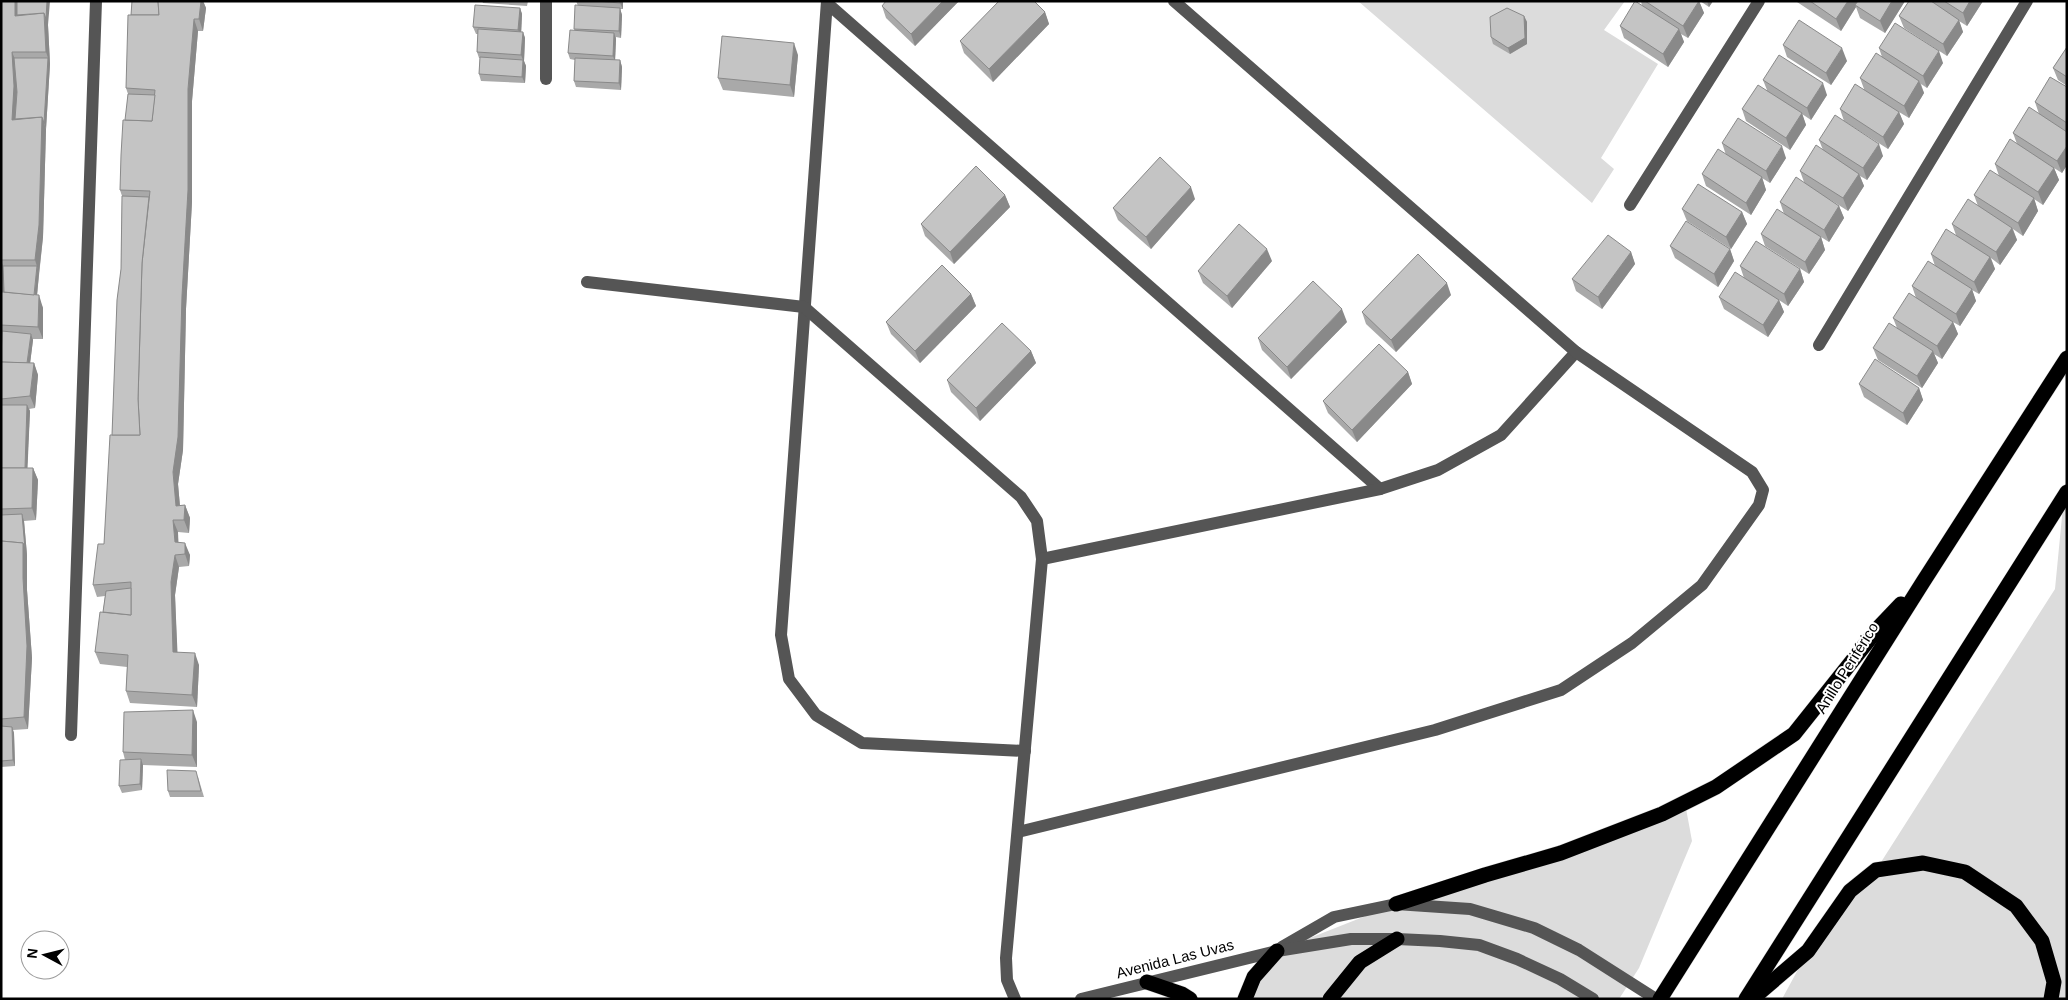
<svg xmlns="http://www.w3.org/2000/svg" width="2068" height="1000" viewBox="0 0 2068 1000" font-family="Helvetica,sans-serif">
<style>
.green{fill:#dcdcdc}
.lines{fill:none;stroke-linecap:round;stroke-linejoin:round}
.highway-casing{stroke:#dbdbdb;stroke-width:16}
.minor{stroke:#555;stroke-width:12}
.highway{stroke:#000;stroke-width:15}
.wall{fill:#a9a9a9}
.shaded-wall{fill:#898989}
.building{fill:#c4c4c4;stroke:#898989}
.labels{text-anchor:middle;stroke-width:4;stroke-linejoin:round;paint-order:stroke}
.street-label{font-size:15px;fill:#000;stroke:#fff}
</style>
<rect width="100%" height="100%" fill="#fff"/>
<g class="green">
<polygon points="1358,1 1625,1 1604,30 1658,64 1601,158 1614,169 1592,203"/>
<polygon points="2067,492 2067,999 1782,999 1808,951 1876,870 2055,589 2064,496"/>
<polygon points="1685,803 1692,841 1639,968 1619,999 1245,999 1277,951 1396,904"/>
</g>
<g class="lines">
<defs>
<g id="highway">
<polyline points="1396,904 1485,875 1561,853 1662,814 1716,787 1794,734 1880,626 1901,604"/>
<polyline points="1147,982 1182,994 1190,999"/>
<polyline points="1245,999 1254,977 1277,951"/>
<polyline points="1330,999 1360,962 1397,939"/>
<polyline points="1660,999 1923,582 2067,358"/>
<polyline points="1746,999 2067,492"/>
<polyline points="1752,999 1808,951 1850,891 1876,870 1923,863 1965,872 2016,906 2042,941 2054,982 2051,999"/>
</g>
</defs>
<use href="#highway" class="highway-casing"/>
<g class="minor">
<polyline points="827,1 781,635 789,679 816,715 862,743 1025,751"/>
<polyline points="827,3 1380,489"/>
<polyline points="546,79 546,1"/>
<polyline points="1630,205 1759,1"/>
<polyline points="587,282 804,307 1021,497 1037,521 1042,559 1006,958 1007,980 1015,999"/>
<polyline points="1819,345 2027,1"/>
<polyline points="1042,559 1380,489 1438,470 1501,435 1576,352"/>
<polyline points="71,735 96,1"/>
<polyline points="1018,832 1435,730 1561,690 1632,643 1702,585 1759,505 1763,490 1752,472 1576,352 1174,1"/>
<polyline points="1282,947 1334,917 1396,904 1470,909 1534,928 1579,950 1656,999"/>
<polyline points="1081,999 1277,951 1351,939 1397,939 1440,941 1479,945 1517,959 1560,979 1593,999"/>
</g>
<use href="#highway" class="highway"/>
</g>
<g class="wall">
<polygon points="1,1 48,25 50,64 46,129 43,237 37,295 43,308 43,339 33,339 33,340 30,363 34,363 38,375 35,408 29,409 30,411 27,468 33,468 38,480 36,520 24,521 27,555 27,590 32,658 28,729 13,730 14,733 15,766 1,767"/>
<polygon points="132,1 203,1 206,8 203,31 198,31 192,101 192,202 186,309 183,450 178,484 180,506 185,505 190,518 189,533 178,532 178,542 190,555 189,566 179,567 175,595 177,652 199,665 197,707 130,703 126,691 127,667 100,664 95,652 103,612 105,596 97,597 93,585 104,544 112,435 121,269 122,196 120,190 128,94 126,88"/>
<polygon points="482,1 528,1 527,6 483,3"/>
<polygon points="576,1 623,1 623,9 620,9 622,15 621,38 616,37 616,39 615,60 620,60 622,67 621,90 576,87 574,81 575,60 570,59 568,53 575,31 574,29 578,6"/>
<polygon points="959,1 915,46 886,18 882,6"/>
<polygon points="1641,1 1699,1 1704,13 1688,38 1681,34 1684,42 1668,67 1624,38 1620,26 1642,6"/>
<polygon points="1700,1 1713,1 1709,7"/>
<polygon points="1796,1 1905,1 1885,33 1860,18 1856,7 1841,31 1797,2"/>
<polygon points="1909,1 1983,1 1967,26 1959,21 1963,32 1947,56 1904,28 1899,16"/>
<polygon points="520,8 522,14 521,32 523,32 525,38 524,61 526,66 525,83 481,81 479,74 480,58 479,58 477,52 478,34 476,34 473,27"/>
<polygon points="1045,12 1049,24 993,82 964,53 960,41"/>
<polygon points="1524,16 1527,22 1527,44 1510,54 1493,44 1491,37"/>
<polygon points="1783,45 1847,61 1831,85 1787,57"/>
<polygon points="2067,47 2067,86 2058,80 2053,68"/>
<polygon points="1879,48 1943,63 1927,88 1921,84 1924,93 1909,118 1899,112 1904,124 1888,149 1844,121 1840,109 1864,89 1860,78 1882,57"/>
<polygon points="798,55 794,97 723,90 718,78"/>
<polygon points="1763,80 1827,95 1811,120 1802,114 1806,125 1790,150 1746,121 1742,109 1767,90"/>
<polygon points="2067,87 2067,165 2062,173 2054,168 2059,180 2043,205 2034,199 2038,211 2023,236 2013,229 2017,240 2000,265 1991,258 1995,269 1979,294 1972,290 1976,301 1960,326 1953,322 1958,334 1942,359 1934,354 1938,363 1922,388 1878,360 1873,348 1897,328 1893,318 1916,298 1912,286 1935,266 1931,254 1956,235 1952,224 1978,206 1974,195 1999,176 1995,164 2017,144 2013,133 2039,114 2035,102"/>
<polygon points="1819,140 1883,156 1867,180 1860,176 1864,186 1848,211 1826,197 1839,206 1844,218 1829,242 1821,237 1825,250 1809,274 1765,246 1761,234 1784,214 1780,202 1804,182 1800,171 1823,150"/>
<polygon points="1722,143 1786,158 1770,183 1762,178 1766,190 1751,215 1706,186 1702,174 1726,155"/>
<polygon points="1005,195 1010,207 954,264 925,236 921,224"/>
<polygon points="1195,199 1151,249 1118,220 1113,208"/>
<polygon points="1682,209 1742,212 1747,224 1731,249 1687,221"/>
<polygon points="1670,246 1730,249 1734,261 1718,287 1675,258"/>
<polygon points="1631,252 1635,264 1602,309 1576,291 1572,279"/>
<polygon points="1272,261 1232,308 1203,283 1198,271"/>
<polygon points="1740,266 1800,269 1804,282 1788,306 1779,300 1784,312 1768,337 1724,309 1719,297 1744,278"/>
<polygon points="971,294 976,306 920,363 891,334 886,322"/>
<polygon points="1451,295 1396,352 1366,324 1362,312"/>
<polygon points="1347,322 1291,379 1262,350 1258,338"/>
<polygon points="1031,351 1036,363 980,421 951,392 947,380"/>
<polygon points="1408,372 1412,384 1357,442 1328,413 1323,401"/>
<polygon points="1859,384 1919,388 1923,400 1907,425 1864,397"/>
<polygon points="197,722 197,767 143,765 142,790 122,793 119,786 125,760 123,752"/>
<polygon points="198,777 204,797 170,797 168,791"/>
</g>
<g class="shaded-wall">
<polygon points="15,1 19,1 19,21 15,16"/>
<polygon points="47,1 50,1 48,25 50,64 46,129 44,123 48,58 46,52 44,13"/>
<polygon points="201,1 203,1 206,8 203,31 199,19"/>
<polygon points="620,1 623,1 623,9 620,3"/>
<polygon points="943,1 959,1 915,46 911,34"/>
<polygon points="1699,1 1704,13 1688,38 1683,26"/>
<polygon points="1707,1 1713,1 1709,7"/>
<polygon points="1848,1 1860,1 1855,5 1856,7 1841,31 1836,19"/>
<polygon points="1892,1 1905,1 1885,33 1880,21"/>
<polygon points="1970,1 1983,1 1967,26 1963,13"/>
<polygon points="520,8 522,14 521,37 518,30"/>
<polygon points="620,8 622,15 621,38 619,31"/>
<polygon points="1045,12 1049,24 993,82 989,69"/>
<polygon points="1524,16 1527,22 1527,44 1510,54 1508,48"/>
<polygon points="194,19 198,31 192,101 192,202 186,309 183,450 178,484 181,518 176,506 173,472 188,89"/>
<polygon points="1959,20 1963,32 1947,56 1943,44"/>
<polygon points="1679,29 1684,42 1668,67 1663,54"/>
<polygon points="523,32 525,38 524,61 526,66 525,83 522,77 523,60 521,55"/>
<polygon points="614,33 616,39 615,62 613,56"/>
<polygon points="794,43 798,55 794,97 790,85"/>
<polygon points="1842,48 1847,61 1831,85 1826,73"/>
<polygon points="1939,51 1943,63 1927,88 1923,76"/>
<polygon points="12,52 17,64 19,98 14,126 12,120"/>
<polygon points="620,60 622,67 621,90 619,83"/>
<polygon points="1919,81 1924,93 1909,118 1904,106"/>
<polygon points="1823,83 1827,95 1811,120 1807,108"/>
<polygon points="1899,112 1904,124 1888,149 1883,137"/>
<polygon points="1802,113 1806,125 1790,150 1786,138"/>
<polygon points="42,117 46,129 43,237 39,273 35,260"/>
<polygon points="1879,144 1883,156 1867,180 1863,168"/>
<polygon points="1782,146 1786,158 1770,183 1766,171"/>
<polygon points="2067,146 2067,165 2062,173 2057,161"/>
<polygon points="2054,168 2059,180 2043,205 2038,192"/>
<polygon points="1859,174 1864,186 1848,211 1843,198"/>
<polygon points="1762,177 1766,190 1751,215 1746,203"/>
<polygon points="1191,187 1195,199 1151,249 1146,237"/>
<polygon points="1005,195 1010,207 954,264 950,252"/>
<polygon points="2034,198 2038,211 2023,236 2018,223"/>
<polygon points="1839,206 1844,218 1829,242 1824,230"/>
<polygon points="1742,212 1747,224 1731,249 1726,237"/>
<polygon points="2012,228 2017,240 2000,265 1996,252"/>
<polygon points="1821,237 1825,250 1809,274 1805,262"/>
<polygon points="1267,249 1272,261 1232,308 1227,296"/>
<polygon points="1730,249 1734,261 1718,287 1714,274"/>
<polygon points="1631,252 1635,264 1602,309 1598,297"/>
<polygon points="1990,257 1995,269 1979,294 1974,282"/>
<polygon points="1,261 6,272 7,298 2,292"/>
<polygon points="37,266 39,273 36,307 34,300"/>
<polygon points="1800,269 1804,282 1788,306 1784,294"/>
<polygon points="1447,283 1451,295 1396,352 1391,340"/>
<polygon points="1972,289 1976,301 1960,326 1956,314"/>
<polygon points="971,294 976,306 920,363 915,351"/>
<polygon points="39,295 43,308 43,339 38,327"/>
<polygon points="1779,300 1784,312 1768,337 1763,325"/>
<polygon points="1342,309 1347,322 1291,379 1287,367"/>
<polygon points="1953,322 1958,334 1942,359 1937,346"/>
<polygon points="31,334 33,340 29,372 27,365"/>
<polygon points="1031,351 1036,363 980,421 976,408"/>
<polygon points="1933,351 1938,363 1922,388 1917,376"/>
<polygon points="34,363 38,375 35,408 30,396"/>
<polygon points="1408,372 1412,384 1357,442 1352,430"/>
<polygon points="1919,388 1923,400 1907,425 1903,413"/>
<polygon points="27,405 30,411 27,480 25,474"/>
<polygon points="33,468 38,480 36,520 32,508"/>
<polygon points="185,505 190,518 189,533 184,520"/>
<polygon points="22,514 24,521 27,555 27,590 32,658 28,729 24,717"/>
<polygon points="173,520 178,532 179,555 175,542"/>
<polygon points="185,543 190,555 189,566 185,554"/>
<polygon points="175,555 179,567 175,595 178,664 173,652 171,582"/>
<polygon points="195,653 199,665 197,707 192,695"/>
<polygon points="193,710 197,722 197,767 192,755"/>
<polygon points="12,727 14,733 15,766 13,760"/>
<polygon points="141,759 143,765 142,790 140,784"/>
</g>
<g class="building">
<polygon points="1,1 15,1 15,16 44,13 46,52 12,52 14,86 12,120 42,117 39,225 35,260 1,260"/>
<polygon points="17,1 47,1 46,19 44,13 17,15"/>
<polygon points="132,1 158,1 159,15 131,15"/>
<polygon points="158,1 201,1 199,19 194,19 188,89 188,190 182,296 178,437 173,472 176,506 185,505 184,520 173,520 175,542 185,543 185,554 175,555 171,582 173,652 195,653 192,695 126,691 128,655 95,652 100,612 131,615 131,582 93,585 98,544 104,544 110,435 140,435 138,399 142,263 150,191 120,190 121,155 123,120 152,121 155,90 126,88 128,15 159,15"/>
<polygon points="596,1 620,1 620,3"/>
<polygon points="886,1 943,1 911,34 882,6"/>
<polygon points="999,1 1034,1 1045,12 989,69 960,41"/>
<polygon points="1635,1 1679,29 1663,54 1620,26"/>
<polygon points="1645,1 1699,1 1683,26"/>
<polygon points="1810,1 1848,1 1836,19"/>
<polygon points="1858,1 1892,1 1880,21 1855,5"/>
<polygon points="1909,1 1931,1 1959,20 1943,44 1899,16"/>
<polygon points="1944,1 1970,1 1963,13"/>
<polygon points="475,5 520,8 518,30 473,27"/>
<polygon points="575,5 620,8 619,31 574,29"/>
<polygon points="1507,8 1524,16 1525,38 1508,48 1491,37 1490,17"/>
<polygon points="1799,20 1842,48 1826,73 1783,45"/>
<polygon points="1895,23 1939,51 1923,76 1879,48"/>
<polygon points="478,29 523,32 521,55 477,52"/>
<polygon points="570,30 614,33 613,56 568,53"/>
<polygon points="722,36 794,43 790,85 718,78"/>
<polygon points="2067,47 2067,77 2053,68"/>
<polygon points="1876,53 1919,81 1904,106 1860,78"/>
<polygon points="1779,55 1823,83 1807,108 1763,80"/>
<polygon points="480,57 523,60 522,77 479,74"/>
<polygon points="14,58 48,58 44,123 42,117 15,119 17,92"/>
<polygon points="575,58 620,60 619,83 574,81"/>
<polygon points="2050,77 2067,87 2067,123 2035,102"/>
<polygon points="1855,84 1899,112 1883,137 1840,109"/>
<polygon points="1758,85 1802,113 1786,138 1742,109"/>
<polygon points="128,94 155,95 152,121 125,120"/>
<polygon points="2029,107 2067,132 2067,146 2057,161 2013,133"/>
<polygon points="1835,115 1879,144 1863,168 1819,140"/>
<polygon points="1738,118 1782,146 1766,171 1722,143"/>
<polygon points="2010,139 2054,168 2038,192 1995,164"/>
<polygon points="1816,145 1859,174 1843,198 1800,171"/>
<polygon points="1718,149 1762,177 1746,203 1702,174"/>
<polygon points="1160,157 1191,187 1146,237 1113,208"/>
<polygon points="976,166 1005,195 950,252 921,224"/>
<polygon points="1990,170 2034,198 2018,223 1974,195"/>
<polygon points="1796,177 1839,206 1824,230 1780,202"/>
<polygon points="1698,184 1742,212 1726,237 1682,209"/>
<polygon points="122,196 149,197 142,263 138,399 140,435 112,435 117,300 121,269"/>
<polygon points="1968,199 2012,228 1996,252 1952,224"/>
<polygon points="1777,209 1821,237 1805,262 1761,234"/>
<polygon points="1686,221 1730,249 1714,274 1670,246"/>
<polygon points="1239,224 1267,249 1227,296 1198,271"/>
<polygon points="1946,229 1990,257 1974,282 1931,254"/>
<polygon points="1608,235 1631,252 1598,297 1572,279"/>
<polygon points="1756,241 1800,269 1784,294 1740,266"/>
<polygon points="1418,254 1447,283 1391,340 1362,312"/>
<polygon points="1928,261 1972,289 1956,314 1912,286"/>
<polygon points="1,263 2,292 39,295 38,327 1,325"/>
<polygon points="942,265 971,294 915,351 886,322"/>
<polygon points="3,266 37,266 34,295 4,292"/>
<polygon points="1735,272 1779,300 1763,325 1719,297"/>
<polygon points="1313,281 1342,309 1287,367 1258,338"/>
<polygon points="1909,293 1953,322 1937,346 1893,318"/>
<polygon points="1002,323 1031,351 976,408 947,380"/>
<polygon points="1889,323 1933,351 1917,376 1873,348"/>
<polygon points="2,331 31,334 27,363 1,362"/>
<polygon points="1379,344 1408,372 1352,430 1323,401"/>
<polygon points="1875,359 1919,388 1903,413 1859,384"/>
<polygon points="1,362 34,363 30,396 1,399"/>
<polygon points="1,405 27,405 25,468 1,468"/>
<polygon points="1,468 33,468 32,508 1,509"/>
<polygon points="22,514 25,549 23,543 1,541 1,515"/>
<polygon points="1,541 23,543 23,578 27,646 24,717 1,719"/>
<polygon points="131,588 131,615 103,612 106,591"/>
<polygon points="193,710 192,755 123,752 124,712"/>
<polygon points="1,726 12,727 13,760 1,761"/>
<polygon points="141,759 140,784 119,786 120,760"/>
<polygon points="167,770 196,771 201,791 168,791"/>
</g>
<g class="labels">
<g class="street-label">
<text transform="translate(1847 668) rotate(-58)" y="5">Anillo Periférico</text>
<text transform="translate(1175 959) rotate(-14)" y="5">Avenida Las Uvas</text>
</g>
</g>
<rect width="2068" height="1000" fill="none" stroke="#000000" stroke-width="5"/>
<g transform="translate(45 955) rotate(277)"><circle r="24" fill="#ffffff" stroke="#999999"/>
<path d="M0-4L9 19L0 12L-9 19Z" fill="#000000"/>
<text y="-8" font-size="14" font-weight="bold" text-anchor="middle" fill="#000000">N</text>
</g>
</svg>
